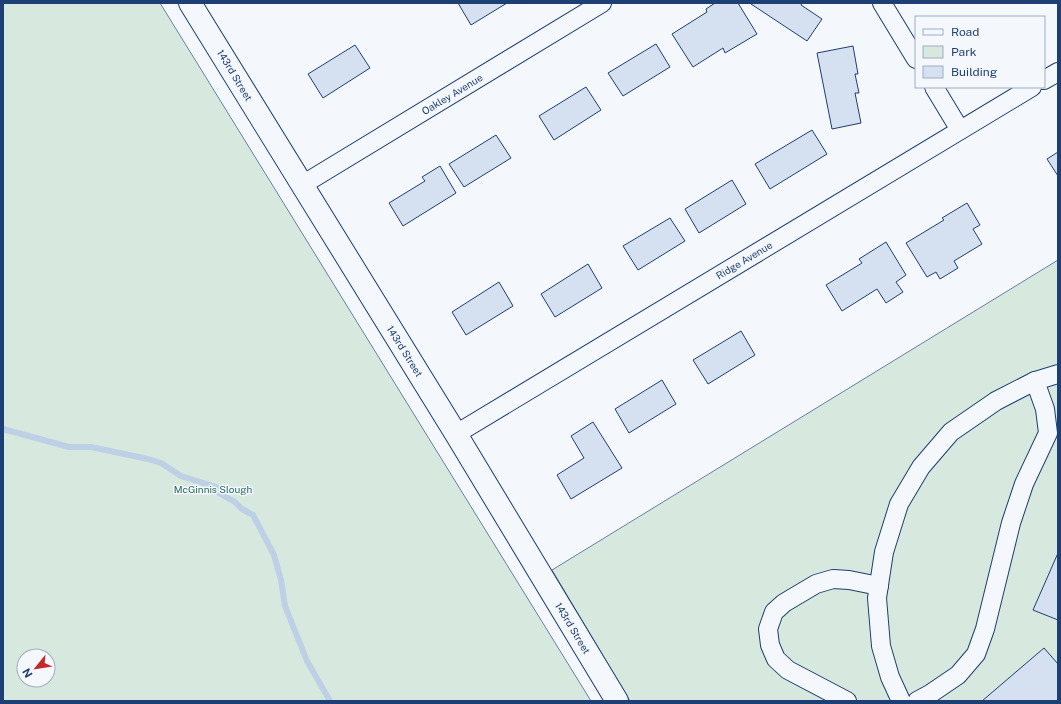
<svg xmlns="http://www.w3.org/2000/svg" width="1061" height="704" viewBox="0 0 1061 704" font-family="'Public Sans',sans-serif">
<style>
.green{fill:#d7e8df;stroke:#687fa3;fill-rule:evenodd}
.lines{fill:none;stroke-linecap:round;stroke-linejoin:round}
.stream{stroke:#bed0e5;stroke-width:6}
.building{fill:#d5e0f0;stroke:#1d3f73}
.minor-casing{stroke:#1d3f73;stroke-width:20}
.secondary-casing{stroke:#1d3f73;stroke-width:24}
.minor{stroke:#f4f7fb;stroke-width:18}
.secondary{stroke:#f4f7fb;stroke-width:22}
.labels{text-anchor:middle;stroke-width:3;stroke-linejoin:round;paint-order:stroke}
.street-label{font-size:10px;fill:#1d3f73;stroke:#f4f7fb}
.park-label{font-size:10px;fill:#2c6c60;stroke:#f4f7fb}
</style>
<rect width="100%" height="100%" fill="#f4f7fb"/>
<g class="green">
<path d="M3,3H160L591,701H3ZM24,656H48V680H24Z"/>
<polygon points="1058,260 1058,701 630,701 552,570"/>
</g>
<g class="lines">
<polyline class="stream" points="3,429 69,447 91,447 148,459 161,463 181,476 216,487 219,493 235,502 242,509 253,515 274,555 281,580 285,606 307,661 330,701"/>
</g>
<g class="building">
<polygon points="458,3 507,3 471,25"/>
<polygon points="715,3 738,3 757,34 725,53 723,48 693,67 672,34 707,12 706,9"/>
<polygon points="751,3 802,3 801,5 822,19 807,41 751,4"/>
<polygon points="656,44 670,67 623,96 608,73"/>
<polygon points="355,45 370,68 323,98 308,74"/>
<polygon points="853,46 858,74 855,74 859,93 855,93 861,123 832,129 817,53"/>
<polygon points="586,87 601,110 554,140 539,116"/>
<polygon points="812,130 827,154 770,189 755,164"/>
<polygon points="496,135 511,158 464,187 449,164"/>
<polygon points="1058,152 1058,176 1047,159"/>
<polygon points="440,166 456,193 403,226 389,203 425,181 422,177"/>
<polygon points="732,180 746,204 699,233 685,209"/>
<polygon points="967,203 980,225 973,229 982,244 954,261 958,268 940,279 936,272 927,277 906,243 944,220 942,218"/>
<polygon points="670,218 685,241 638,270 623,246"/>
<polygon points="886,242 906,275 896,282 903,292 886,303 877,289 842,311 826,285 862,263 859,259"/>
<polygon points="588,264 602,288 555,317 541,294"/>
<polygon points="499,282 513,306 466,335 452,312"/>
<polygon points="741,331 755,355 708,384 693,360"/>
<polygon points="662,380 676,404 629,433 615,409"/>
<polygon points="593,422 622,468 571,499 557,475 584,458 571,436"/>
<polygon points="1058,553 1058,620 1033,610"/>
<polygon points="1044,648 1058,664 1058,701 982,701"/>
</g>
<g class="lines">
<defs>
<g id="minor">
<polyline points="882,3 916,59"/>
<polyline points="1044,80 1058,72"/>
<polyline points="934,87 960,130"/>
<polyline points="302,185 602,3"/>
<polyline points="456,434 1032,87"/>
<polyline points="847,701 788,670 776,659 770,645 768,629 774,612 784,603 816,584 833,579 849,580 879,586"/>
<polyline points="901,701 890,677 881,646 877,598 884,552 899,504 921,467 951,432 996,401 1035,381 1058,374"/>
<polyline points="917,701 930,694 958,675 976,654 985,629 1011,523 1024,484 1048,433 1045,409 1035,381"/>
</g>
<polyline id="secondary" points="190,3 456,434 617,701"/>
</defs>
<use href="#minor" class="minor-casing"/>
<use href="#secondary" class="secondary-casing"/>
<use href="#minor" class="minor"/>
<use href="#secondary" class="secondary"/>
</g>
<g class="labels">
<g class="street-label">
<text transform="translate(235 75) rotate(59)" y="4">143rd Street</text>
<text transform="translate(452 94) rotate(-31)" y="4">Oakley Avenue</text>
<text transform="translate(744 260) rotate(-31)" y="4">Ridge Avenue</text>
<text transform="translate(405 351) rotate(58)" y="4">143rd Street</text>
<text transform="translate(573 628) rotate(59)" y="4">143rd Street</text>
</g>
<g class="park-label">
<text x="213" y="493">McGinnis Slough</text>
</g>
</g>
<rect width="1061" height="704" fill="none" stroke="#1d3f73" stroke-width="8"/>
<rect x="915" y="16" width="130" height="72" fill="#f4f7fb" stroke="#9eadc5"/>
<rect x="923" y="29" width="20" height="6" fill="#f4f7fb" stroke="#9eadc5"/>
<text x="951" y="36" font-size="12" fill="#1d3f73">Road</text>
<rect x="923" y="46" width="20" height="12" fill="#d7e8df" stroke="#9eadc5"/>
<text x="951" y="56" font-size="12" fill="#1d3f73">Park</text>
<rect x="923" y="66" width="20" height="12" fill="#d5e0f0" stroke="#9eadc5"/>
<text x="951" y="76" font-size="12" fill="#1d3f73">Building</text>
<g transform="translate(36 668) rotate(240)"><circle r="19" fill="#f4f7fb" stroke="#9eadc5"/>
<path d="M0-3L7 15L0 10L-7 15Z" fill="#c62828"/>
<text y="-6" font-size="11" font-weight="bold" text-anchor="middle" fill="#1d3f73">N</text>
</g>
</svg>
